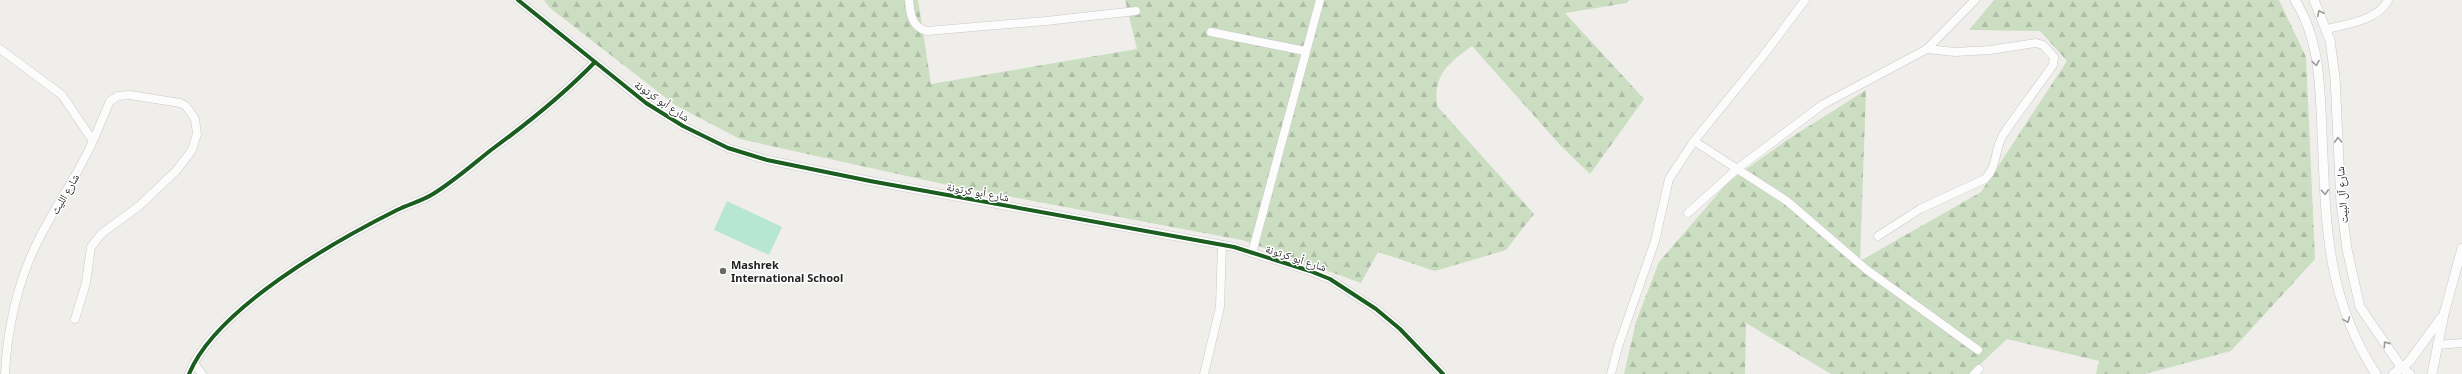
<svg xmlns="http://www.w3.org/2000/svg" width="2462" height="374" viewBox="0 0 2462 374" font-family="'Noto Sans','Noto Naskh Arabic',sans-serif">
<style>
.forest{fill:url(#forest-firs)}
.pitch{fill:#b7e6d2}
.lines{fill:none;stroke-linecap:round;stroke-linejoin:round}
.minor-casing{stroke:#c9c8c7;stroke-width:9}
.tertiary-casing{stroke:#c9c8c7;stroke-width:10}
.minor{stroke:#fdfcfc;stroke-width:8}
.tertiary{stroke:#fdfcfc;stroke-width:9}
.cycleway-casing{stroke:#fff;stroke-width:6}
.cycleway{stroke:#1b5e20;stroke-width:4}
.oneway{stroke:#9a9a9a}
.poi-dot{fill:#6a6968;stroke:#fff;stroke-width:1.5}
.labels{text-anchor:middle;stroke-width:3;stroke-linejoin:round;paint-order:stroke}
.street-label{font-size:11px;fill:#222;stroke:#fff}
.poi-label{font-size:11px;font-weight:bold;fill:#222;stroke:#fff;text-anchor:start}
</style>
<defs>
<pattern id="forest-firs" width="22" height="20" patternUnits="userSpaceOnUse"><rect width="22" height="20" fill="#cbdec1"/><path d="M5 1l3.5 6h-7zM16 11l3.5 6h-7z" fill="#aebea6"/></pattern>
</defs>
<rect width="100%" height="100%" fill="#f0eeeb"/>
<g class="forest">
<path d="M544,0H918L931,84L1137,49L1125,0H1629L1627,3L1565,13L1644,99L1590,174L1561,146L1472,46C1449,63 1433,74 1437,106L1534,214L1506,250L1435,271L1378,252L1361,283L1242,240L943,184L740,139L675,105L550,8Z"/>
<polygon points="1994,0 2279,0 2306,57 2315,259 2231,351 2145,374 2096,374 2099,361 2007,339 1970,374 1831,374 1746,323 1745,374 1624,374 1636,322 1659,262 1728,182 1787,140 1866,90 1860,261 1981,192 2067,61 2040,31 1969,30"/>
</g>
<polygon class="pitch" points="727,201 782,227 769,255 714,230"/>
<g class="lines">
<defs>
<g id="minor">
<polyline points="518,0 646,103 683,126 728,148 767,160 870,181 1234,247 1310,271 1330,279 1376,309 1400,329 1443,374"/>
<path d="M909,0C910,13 912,28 927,31L1046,21L1136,11"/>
<path d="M2328,29C2346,24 2379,20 2388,0"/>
<polyline points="1211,32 1305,51"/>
<path d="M0,49L62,95L93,141C77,177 53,209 36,245C17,284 7,331 5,374"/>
<polyline points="1694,141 1787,201 1867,270 1978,350"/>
<polyline points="1688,213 1737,169 1822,105 1927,49 1975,0"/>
<path d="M1878,236L1920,209L1985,179C1998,166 1994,150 2003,135C2019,111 2037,88 2053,65L2054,57L2043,45L2036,43L1990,50L1955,52L1927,49"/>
<polyline points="1252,253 1320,0"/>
<polyline points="75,319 86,283 91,247 101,234 139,206 176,171 192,150 197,134 195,119 186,106 180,103 130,95 118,96 110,101 93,141"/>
<polyline points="2437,345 2462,343"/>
<polyline points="194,363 202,374"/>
<path d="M189,374C216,308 335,241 397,210C409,204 422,201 433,194C454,181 472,165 491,150C528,123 563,95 595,62"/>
<polyline points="1204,374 1220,307 1222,245"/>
<polyline points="1611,374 1618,347 1655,241 1669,179 1694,141 1763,56 1805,0"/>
<polyline points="1974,374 1979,369"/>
</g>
<g id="tertiary">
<path d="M2295,0C2320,39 2320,87 2322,132C2326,222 2325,296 2376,374"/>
<polyline points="2314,0 2330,40 2335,77 2341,204 2347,249 2360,307 2402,368 2410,374"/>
<polyline points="2393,374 2409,362 2441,318"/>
<polyline points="2432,374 2444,314 2462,248"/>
</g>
</defs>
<use href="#minor" class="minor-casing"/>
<use href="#tertiary" class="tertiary-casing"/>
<use href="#minor" class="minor"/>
<use href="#tertiary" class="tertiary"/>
<defs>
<g id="cycleway">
<polyline points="518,0 646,103 683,126 728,148 767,160 870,181 1234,247 1310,271 1330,279 1376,309 1400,329 1443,374"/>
<path d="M189,374C216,308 335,241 397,210C409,204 422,201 433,194C454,181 472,165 491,150C528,123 563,95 595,62"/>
</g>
</defs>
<use href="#cycleway" class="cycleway-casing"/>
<use href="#cycleway" class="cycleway"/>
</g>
<defs><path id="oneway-chevron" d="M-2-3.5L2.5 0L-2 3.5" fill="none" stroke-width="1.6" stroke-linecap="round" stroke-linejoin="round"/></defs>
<g class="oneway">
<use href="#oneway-chevron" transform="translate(2320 13) rotate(-116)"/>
<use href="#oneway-chevron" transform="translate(2316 63) rotate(81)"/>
<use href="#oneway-chevron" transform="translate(2338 140) rotate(-93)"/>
<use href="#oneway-chevron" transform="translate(2325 192) rotate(87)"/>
<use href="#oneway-chevron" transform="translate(2347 320) rotate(68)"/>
<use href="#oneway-chevron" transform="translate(2386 344) rotate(-125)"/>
</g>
<circle class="poi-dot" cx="723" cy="271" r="4"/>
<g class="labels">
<g class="street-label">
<text transform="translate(662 101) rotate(34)" y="4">شارع أبو كرتونة</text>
<text transform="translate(978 192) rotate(10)" y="4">شارع أبو كرتونة</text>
<text transform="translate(65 194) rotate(-60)" y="4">شارع الليث</text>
<text transform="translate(2342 195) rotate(-94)" y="4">شارع آل البيت</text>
<text transform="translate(1296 258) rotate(18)" y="4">شارع أبو كرتونة</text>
</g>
<g class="poi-label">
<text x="731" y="269">Mashrek<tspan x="731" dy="13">International School</tspan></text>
</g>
</g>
</svg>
